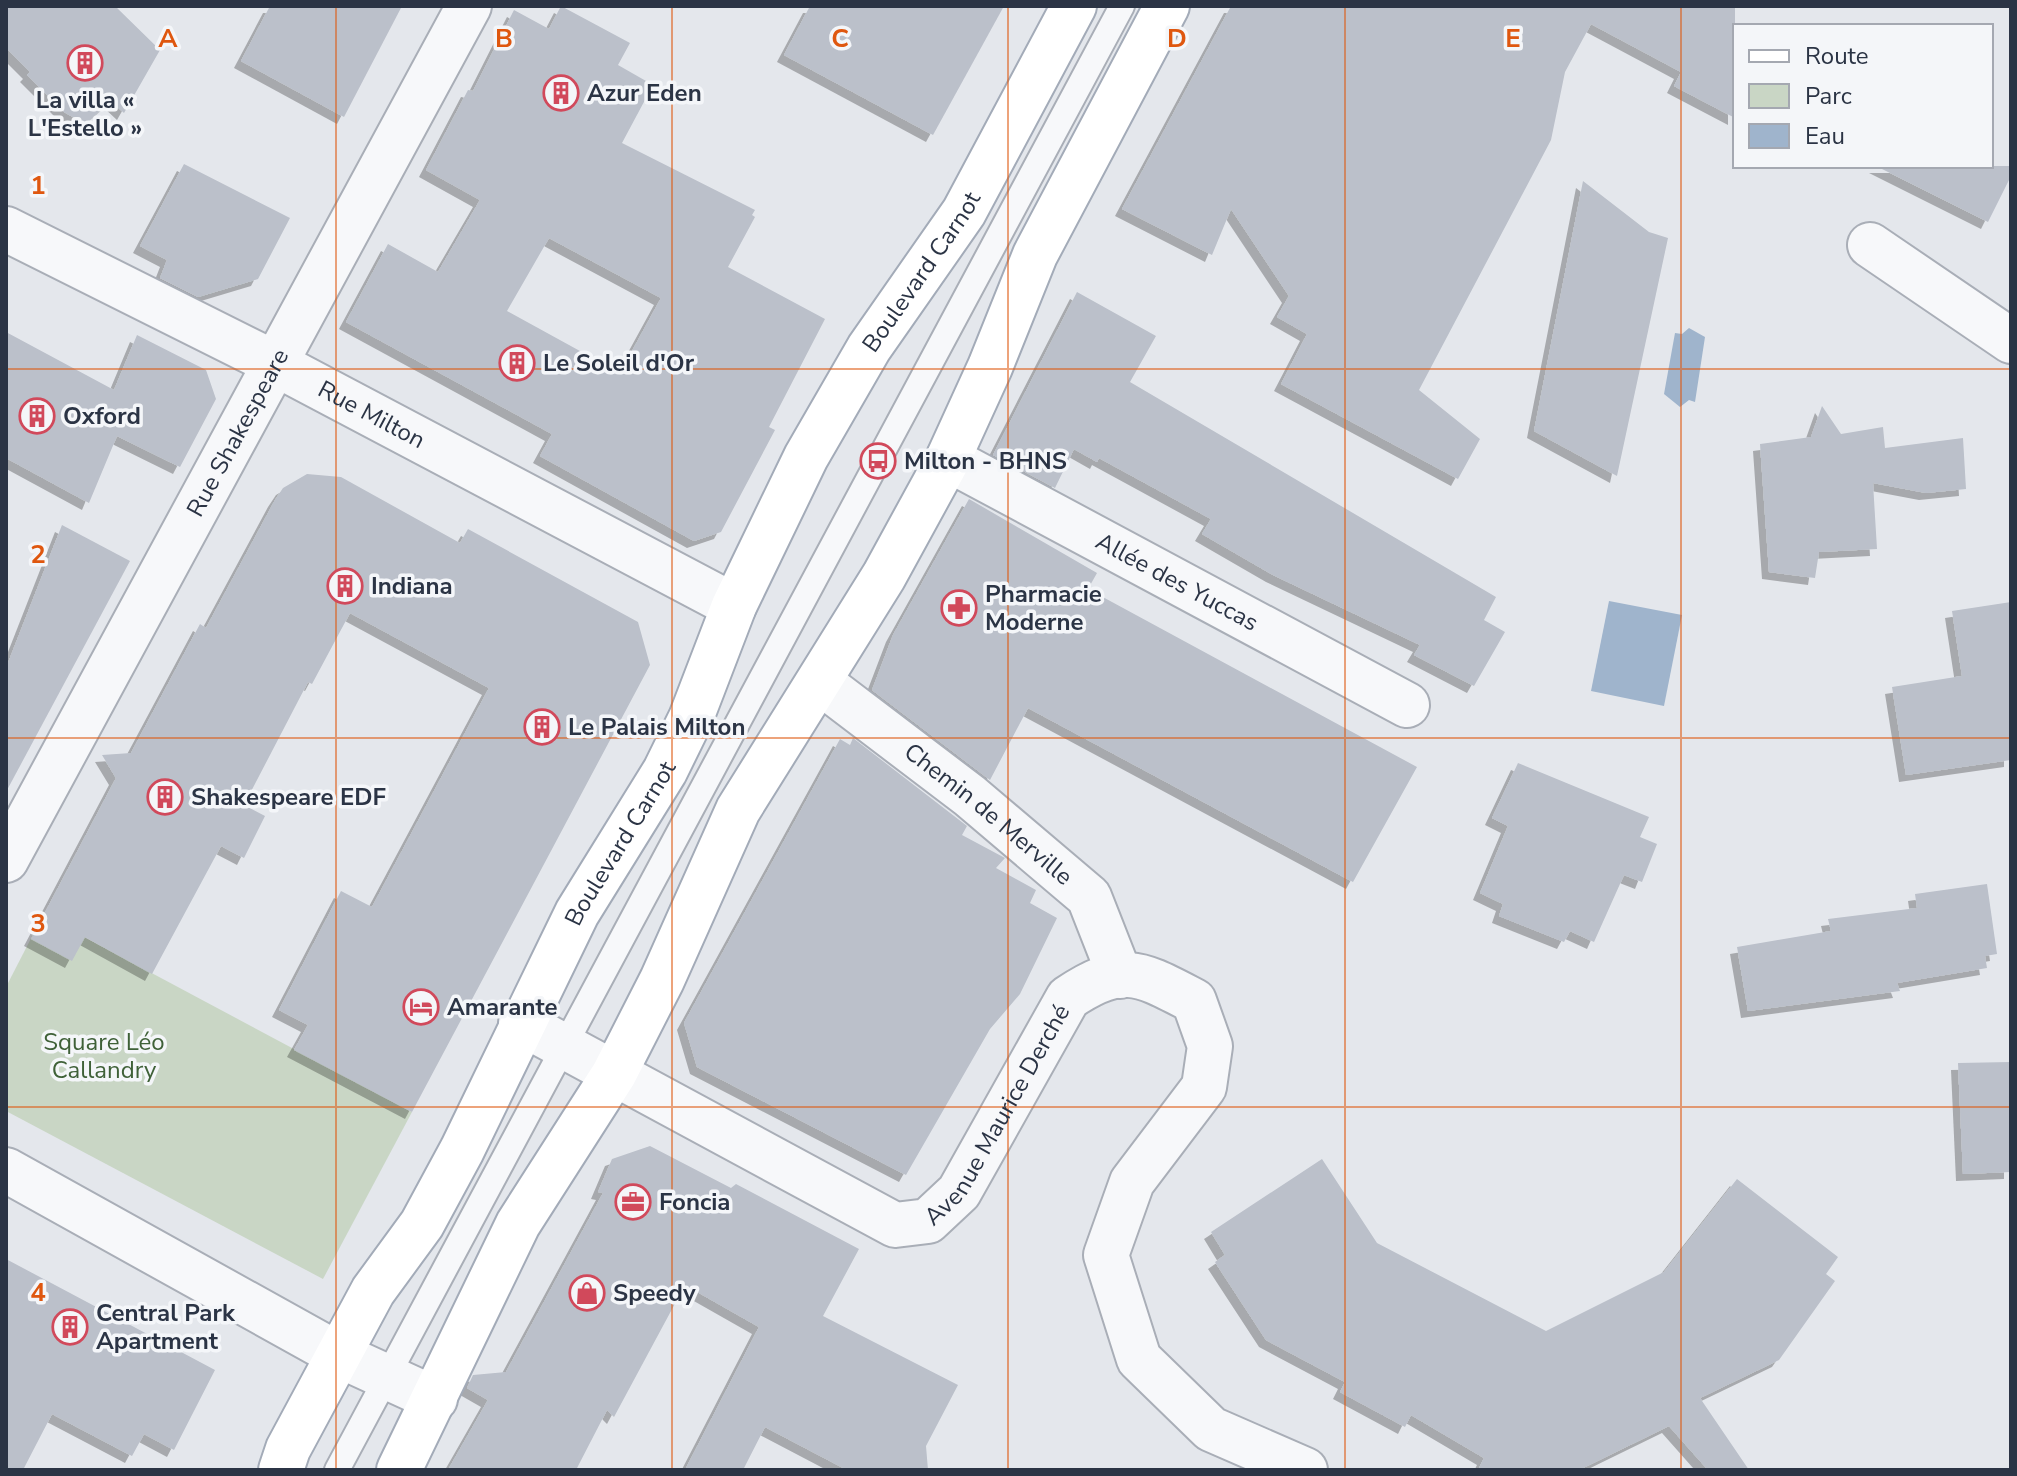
<svg xmlns="http://www.w3.org/2000/svg" width="2017" height="1476" viewBox="0 0 2017 1476" font-family="'Nunito Sans',sans-serif">
<style>
.green{fill:#c9d6c5}
.water{fill:#9fb4cc}
.building{fill:#bbc0ca;fill-rule:evenodd;filter:url(#shadow)}
.lines{fill:none;stroke-linecap:round;stroke-linejoin:round}
.lane-casing{stroke:#a9aeb7;stroke-width:28}
.street-casing{stroke:#a9aeb7;stroke-width:48}
.primary-casing{stroke:#a3abb8;stroke-width:48}
.lane{stroke:#f7f8fa;stroke-width:24}
.street{stroke:#f7f8fa;stroke-width:44}
.primary{stroke:#fff;stroke-width:44}
.grid{fill:none;stroke:#df570f;stroke-width:2;stroke-opacity:0.55}
.labels{text-anchor:middle;stroke-width:7;stroke-linejoin:round;paint-order:stroke}
.poi-label{font-size:24px;font-weight:bold;fill:#2b3445;stroke:#f4f6f9;text-anchor:start}
.street-label{font-size:24px;fill:#2b3445;stroke:#f4f6f9}
.park-label{font-size:24px;fill:#3f6138;stroke:#f4f6f9}
.grid-label{font-size:26px;text-anchor:middle;font-weight:bold;fill:#df570f;stroke:#f4f6f9;stroke-width:7;stroke-linejoin:round;paint-order:stroke}
</style>
<defs>
<filter id="shadow"><feDropShadow dx="-7" dy="7" stdDeviation="0" flood-color="#0004"/></filter>
</defs>
<rect width="100%" height="100%" fill="#e4e7ec"/>
<polygon class="green" points="43,915 412,1112 323,1279 6,1111 6,987"/>
<g class="water">
<polygon points="1689,328 1705,337 1695,402 1689,400 1680,407 1664,394 1675,333 1682,334"/>
<polygon points="1609,601 1682,615 1664,706 1591,691"/>
</g>
<g class="building">
<polygon points="6,6 115,6 160,50 124,113 111,101 85,124 64,112 27,75 30,72 6,48"/>
<polygon points="270,6 402,6 344,117 241,61"/>
<path d="M561,6L630,43L618,65L653,85L622,143L755,210L752,215L755,217L728,267L825,319L769,427L775,430L721,532L694,541L540,456L552,434L346,322L388,244L438,272L480,200L426,170L468,90L473,91L514,10L549,29ZM549,238L661,298L620,373L507,311Z"/>
<polygon points="810,6 1004,6 933,135 784,55"/>
<polygon points="1231,6 1735,6 1735,118 1674,86 1681,72 1591,24 1565,72 1551,140 1419,390 1480,439 1458,479 1281,384 1307,334 1277,317 1289,296 1231,209 1212,255 1122,209"/>
<polygon points="184,164 290,218 258,279 198,297 160,278 167,260 140,246"/>
<polygon points="1876,166 2011,166 2011,176 1988,222"/>
<polygon points="1583,181 1649,232 1668,238 1617,476 1534,431"/>
<polygon points="1077,292 1156,336 1130,382 1496,597 1484,620 1505,632 1474,686 1414,655 1420,645 1273,575 1202,534 1211,519 1099,458 1097,462 1074,449 1055,488 993,455"/>
<polygon points="6,332 114,390 137,335 206,370 216,399 180,467 117,436 89,503 6,458"/>
<polygon points="1822,406 1841,434 1883,427 1885,448 1963,438 1966,489 1926,493 1873,483 1877,549 1819,552 1815,578 1769,572 1760,444 1811,437"/>
<polygon points="307,474 341,477 460,543 468,529 638,622 650,665 412,1112 294,1050 308,1025 279,1010 341,891 372,907 489,688 350,613 312,684 308,682 244,805 265,816 244,858 221,846 152,974 85,937 72,961 31,939 116,778 102,755 131,753 200,624 206,628 275,500 283,488"/>
<polygon points="969,499 1097,573 1088,589 1417,767 1353,882 1028,708 990,780 872,690 893,635"/>
<polygon points="62,525 130,561 6,792 6,668"/>
<polygon points="2011,602 2011,760 1906,775 1892,687 1962,676 1952,611"/>
<polygon points="853,738 967,826 962,835 1005,858 996,868 1036,890 1030,903 1057,918 1020,994 990,1029 906,1175 697,1067 684,1023 840,739 850,745"/>
<polygon points="1518,763 1649,817 1640,837 1657,844 1642,882 1624,875 1594,942 1570,931 1564,942 1499,916 1503,904 1480,893 1508,826 1492,818"/>
<polygon points="1987,884 1997,954 1985,956 1987,968 1897,983 1900,991 1748,1011 1737,947 1831,931 1828,919 1917,908 1915,894"/>
<polygon points="2011,1062 2011,1172 1963,1174 1958,1063"/>
<polygon points="650,1146 731,1188 736,1184 859,1249 823,1316 958,1385 926,1446 928,1470 847,1470 765,1427 743,1470 685,1470 759,1327 685,1285 614,1417 607,1410 576,1470 448,1470 488,1400 467,1388 473,1375 506,1372 603,1193 598,1192 612,1159"/>
<polygon points="1322,1159 1377,1243 1546,1331 1664,1272 1737,1179 1838,1257 1826,1274 1835,1281 1779,1360 1700,1398 1749,1470 1708,1470 1669,1426 1579,1470 1478,1470 1484,1458 1411,1415 1405,1427 1340,1392 1345,1382 1266,1340 1215,1262 1225,1255 1211,1232"/>
<polygon points="6,1259 215,1370 174,1450 144,1434 132,1456 52,1414 23,1470 6,1470"/>
</g>
<g class="lines">
<defs>
<polyline id="lane" points="337,1470 1122,6"/>
<g id="street">
<path id="s1" d="M6,229L276,364L734,606"/>
<polyline points="1870,245 2011,341"/>
<path id="s2" d="M948,459L1407,705"/>
<path id="s3" d="M820,682L970,796L1089,897L1120,976"/>
<path id="s4" d="M6,860L469,6"/>
<path id="s5" d="M521,1023L895,1225L928,1221L959,1192L1068,998C1123,961 1140,973 1194,1001L1210,1046L1204,1087L1132,1182L1106,1255L1139,1359L1211,1429L1305,1470"/>
<polyline points="6,1170 339,1355 435,1399"/>
</g>
<g id="primary">
<path id="s6" d="M281,1470L288,1449L373,1291L422,1224L462,1150L577,913L665,771L691,718L734,606L806,457L869,348L964,212L1074,6"/>
<polyline points="399,1470 518,1224 614,1074 662,980 738,810 884,576 948,459 990,367 1035,255 1167,6"/>
</g>
</defs>
<use href="#lane" class="lane-casing"/>
<use href="#street" class="street-casing"/>
<use href="#primary" class="primary-casing"/>
<use href="#lane" class="lane"/>
<use href="#street" class="street"/>
<use href="#primary" class="primary"/>
</g>
<path class="grid" d="M336,6V1470M672,6V1470M1008,6V1470M1345,6V1470M1681,6V1470M6,369H2011M6,738H2011M6,1107H2011"/>
<defs>
<symbol id="building-ring" viewBox="-11 -11 22 22"><circle r="9.5" fill="#f4f6f9" stroke="#d1495b" stroke-width="1.5"/><path d="M-4-6H4V6H1V3H-1V6H-4ZM-2.5-4.3h1.7v1.8h-1.7ZM.8-4.3h1.7v1.8H.8ZM-2.5-1h1.7V.8h-1.7ZM.8-1h1.7V.8H.8Z" fill="#d1495b"/></symbol>
<symbol id="bus-ring" viewBox="-11 -11 22 22"><circle r="9.5" fill="#f4f6f9" stroke="#d1495b" stroke-width="1.5"/><path d="M-5-6H5V4H4V6H2V4H-2V6H-4V4H-5ZM-3.5-4V0h7V-4ZM-3.5 1.2v1.5H-2V1.2ZM2 1.2v1.5H3.5V1.2Z" fill="#d1495b"/></symbol>
<symbol id="pharmacy-ring" viewBox="-11 -11 22 22"><circle r="9.5" fill="#f4f6f9" stroke="#d1495b" stroke-width="1.5"/><path d="M-2-6h4v4h4v4h-4v4h-4v-4h-4v-4h4Z" fill="#d1495b"/></symbol>
<symbol id="hotel-ring" viewBox="-11 -11 22 22"><circle r="9.5" fill="#f4f6f9" stroke="#d1495b" stroke-width="1.5"/><path d="M-6-4.5h1.5V1H6V5H4.5V3h-9V5H-6ZM-4 0a1.8 1.8 0 1 1 3.6 0ZM.5 0V-2.5h3Q6-2.5 6 0Z" fill="#d1495b"/></symbol>
<symbol id="office-ring" viewBox="-11 -11 22 22"><circle r="9.5" fill="#f4f6f9" stroke="#d1495b" stroke-width="1.5"/><path d="M-6-3h4V-5.5h4V-3h4V5H-6ZM-1-4.5V-3h2v-1.5ZM-6 0V1H6V0Z" fill="#d1495b"/></symbol>
<symbol id="shop-ring" viewBox="-11 -11 22 22"><circle r="9.5" fill="#f4f6f9" stroke="#d1495b" stroke-width="1.5"/><path d="M-5-2.5h2.3a2.7 3.5 0 0 1 5.4 0H5L5.5 6h-11ZM-1.5-2.5h3a1.5 2.3 0 0 0-3 0Z" fill="#d1495b"/></symbol>
</defs>
<g fill-rule="evenodd">
<use href="#building-ring" x="65" y="43" width="40" height="40"/>
<use href="#building-ring" x="541" y="73" width="40" height="40"/>
<use href="#building-ring" x="497" y="343" width="40" height="40"/>
<use href="#building-ring" x="17" y="396" width="40" height="40"/>
<use href="#bus-ring" x="858" y="441" width="40" height="40"/>
<use href="#building-ring" x="325" y="566" width="40" height="40"/>
<use href="#pharmacy-ring" x="939" y="588" width="40" height="40"/>
<use href="#building-ring" x="522" y="707" width="40" height="40"/>
<use href="#building-ring" x="145" y="777" width="40" height="40"/>
<use href="#hotel-ring" x="401" y="987" width="40" height="40"/>
<use href="#office-ring" x="613" y="1182" width="40" height="40"/>
<use href="#shop-ring" x="567" y="1273" width="40" height="40"/>
<use href="#building-ring" x="50" y="1307" width="40" height="40"/>
</g>
<g class="labels">
<g class="poi-label">
<text x="587" y="101">Azur Eden</text>
<text x="85" y="108" text-anchor="middle">La villa «<tspan x="85" dy="28">L'Estello »</tspan></text>
<text x="543" y="371">Le Soleil d'Or</text>
<text x="63" y="424">Oxford</text>
<text x="904" y="469">Milton - BHNS</text>
<text x="371" y="594">Indiana</text>
<text x="985" y="602">Pharmacie<tspan x="985" dy="28">Moderne</tspan></text>
<text x="568" y="735">Le Palais Milton</text>
<text x="191" y="805">Shakespeare EDF</text>
<text x="447" y="1015">Amarante</text>
<text x="659" y="1210">Foncia</text>
<text x="613" y="1301">Speedy</text>
<text x="96" y="1321">Central Park<tspan x="96" dy="28">Apartment</tspan></text>
</g>
<g class="street-label">
<text dy="8" stroke="none"><textPath href="#s6" startOffset="1362">Boulevard Carnot</textPath></text>
<text dy="8" stroke="none"><textPath href="#s1" startOffset="410">Rue Milton</textPath></text>
<text dy="8" stroke="none"><textPath href="#s4" startOffset="486">Rue Shakespeare</textPath></text>
<text dy="8" stroke="none"><textPath href="#s2" startOffset="260">Allée des Yuccas</textPath></text>
<text dy="8" stroke="none"><textPath href="#s3" startOffset="214">Chemin de Merville</textPath></text>
<text dy="8" stroke="none"><textPath href="#s6" startOffset="714">Boulevard Carnot</textPath></text>
<text dy="8" stroke="none"><textPath href="#s5" startOffset="586">Avenue Maurice Derché</textPath></text>
</g>
<g class="park-label">
<text x="104" y="1050">Square Léo<tspan x="104" dy="28">Callandry</tspan></text>
</g>
</g>
<g class="grid-label">
<text x="168" y="47">A</text>
<text x="504" y="47">B</text>
<text x="840" y="47">C</text>
<text x="1177" y="47">D</text>
<text x="1513" y="47">E</text>
<text x="38" y="194">1</text>
<text x="38" y="563">2</text>
<text x="38" y="932">3</text>
<text x="38" y="1301">4</text>
</g>
<rect width="2017" height="1476" fill="none" stroke="#2b3445" stroke-width="16"/>
<rect x="1733" y="24" width="260" height="144" fill="#f4f6f9" stroke="#a4a8b1" stroke-width="2"/>
<rect x="1749" y="50" width="40" height="12" fill="#ffffff" stroke="#a4a8b1" stroke-width="2"/>
<text x="1805" y="64" font-size="24" fill="#2b3445">Route</text>
<rect x="1749" y="84" width="40" height="24" fill="#c9d6c5" stroke="#a4a8b1" stroke-width="2"/>
<text x="1805" y="104" font-size="24" fill="#2b3445">Parc</text>
<rect x="1749" y="124" width="40" height="24" fill="#9fb4cc" stroke="#a4a8b1" stroke-width="2"/>
<text x="1805" y="144" font-size="24" fill="#2b3445">Eau</text>
</svg>
